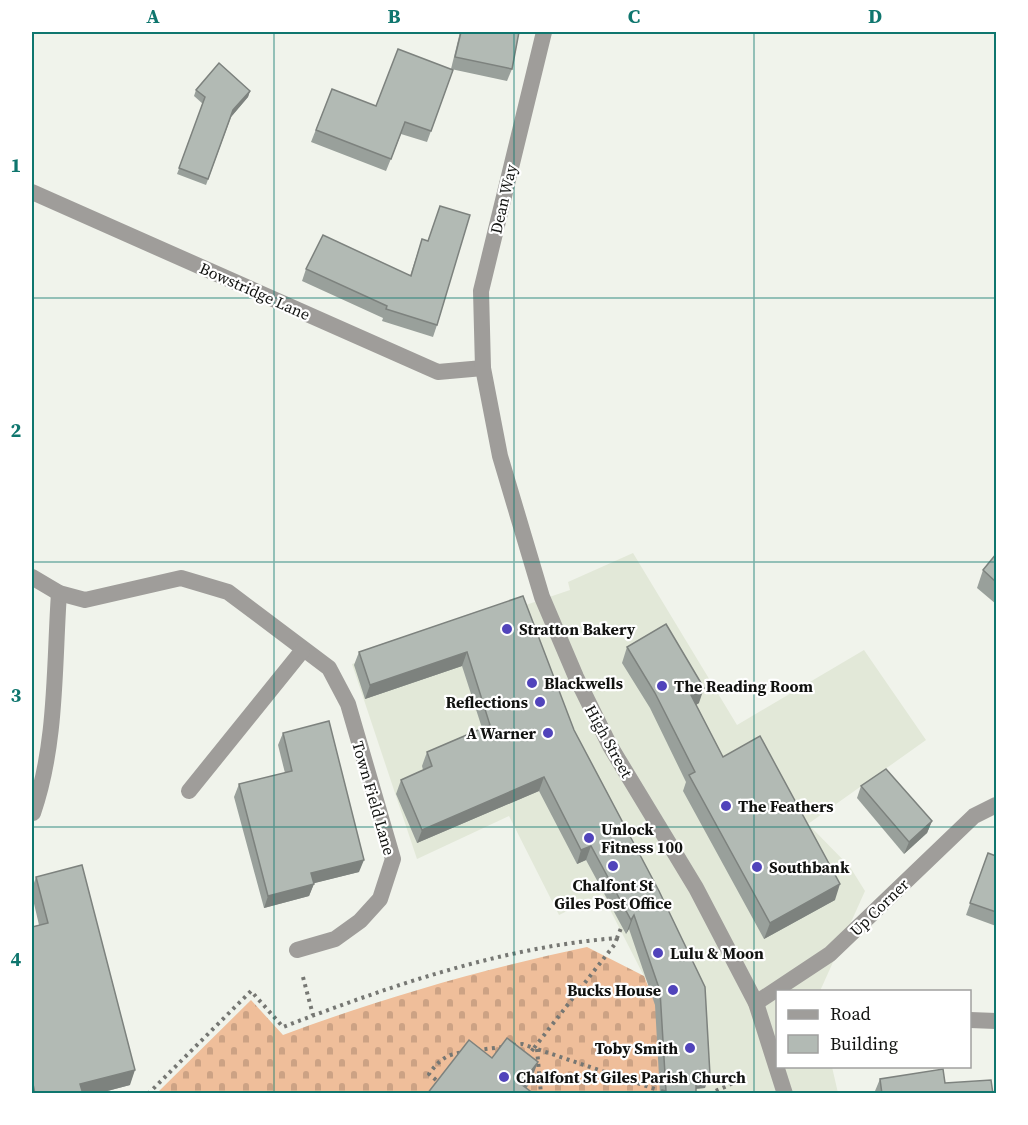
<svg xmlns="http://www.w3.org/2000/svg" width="1028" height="1125" viewBox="0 0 1028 1125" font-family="'Source Serif 4',serif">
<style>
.built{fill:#e2e8d8}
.cemetery{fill:url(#cemetery-stones)}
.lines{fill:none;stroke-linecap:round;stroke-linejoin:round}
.path{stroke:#767773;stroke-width:4;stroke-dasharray:3 4.5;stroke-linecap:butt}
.service{stroke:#9f9d9a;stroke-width:16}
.minor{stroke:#9f9d9a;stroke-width:16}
.tertiary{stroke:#9f9d9a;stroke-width:16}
.wall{fill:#99a09b}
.shaded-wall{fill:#7d827e}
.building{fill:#b2bab4;stroke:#7d827e;stroke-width:1.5}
.grid{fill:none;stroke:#0f766e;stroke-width:1.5;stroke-opacity:0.55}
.poi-dot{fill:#5144bb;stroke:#fff;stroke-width:2}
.labels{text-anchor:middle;stroke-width:4.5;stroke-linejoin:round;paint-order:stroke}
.street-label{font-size:16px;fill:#111210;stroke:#fff}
.poi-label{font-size:16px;font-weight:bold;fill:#111210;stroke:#fff;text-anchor:start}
.neatline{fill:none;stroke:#0f766e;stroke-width:2}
.grid-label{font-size:20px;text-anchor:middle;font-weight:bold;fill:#0f766e}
</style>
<defs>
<pattern id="cemetery-stones" width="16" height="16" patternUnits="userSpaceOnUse" patternTransform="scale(1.5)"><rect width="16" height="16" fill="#efbe9a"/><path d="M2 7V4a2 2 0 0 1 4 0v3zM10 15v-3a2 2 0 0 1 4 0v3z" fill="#cca284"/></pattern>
</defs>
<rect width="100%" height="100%" fill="#f0f3eb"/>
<polygon class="built" points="633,553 737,725 864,650 926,740 808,824 850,867 865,891 820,991 778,992 778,1066 832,1067 838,1093 692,1094 660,1090 657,1033 648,984 602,894 559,915 509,816 417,859 352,664 570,590 568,582"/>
<path class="cemetery" d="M587,947L644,976L692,1094H156L251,1000L283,1035C382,998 483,969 587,947Z"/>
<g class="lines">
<g class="path">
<polyline points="617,938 615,944 534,1048 655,1089 659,1094"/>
<polyline points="303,977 313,1015"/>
<polyline points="513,1045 522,1044 534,1048 526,1058"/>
<polyline points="537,1049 541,1094"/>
<polyline points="477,1050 503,1047"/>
<path d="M436,1080L429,1074C439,1060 447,1054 464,1052"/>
<path d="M148,1094L251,991L283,1027C390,986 502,947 617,938L621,928"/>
<polyline points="709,1094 749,1076"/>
</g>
<path class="service" d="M33,813C57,744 54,665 59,593"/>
<g class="minor">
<polyline points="32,192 438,372 483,368"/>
<polyline points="32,577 59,593 85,600 181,578 228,592 329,668 348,704 393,859 380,899 360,921 335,939 297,950"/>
<polyline points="189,791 302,651"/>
<polyline points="756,1003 830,954 974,816 996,805"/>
<polyline points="970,1020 996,1021"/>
</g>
<polyline class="tertiary" points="544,32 481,291 483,368 500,456 542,597 576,677 610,746 696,888 756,1003 785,1094"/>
</g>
<g class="wall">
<polygon points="460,32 519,32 512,69 507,81 451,69"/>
<polygon points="453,70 427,142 401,134 386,171 311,142 332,89 376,106"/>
<polygon points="196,90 250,91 248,97 231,117 206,185 177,174 203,104 194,96"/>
<polygon points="422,239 437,325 433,337 382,321 383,318 302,281 306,269 410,276"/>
<polygon points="996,554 996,604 977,588 983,570"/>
<polygon points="523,596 705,1088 696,1089 696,1094 660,1094 655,1005 629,929 626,934 586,860 577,864 539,791 417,843 396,794 401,780 423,770 422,766 427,752 482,728 462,666 365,699 354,665 359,652"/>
<polygon points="627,647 699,703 696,705 723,757 835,900 764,939 683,791 686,782 650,708 622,663"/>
<polygon points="283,733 359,872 314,883 309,896 264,908 234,797 239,784 285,773 278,745"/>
<polygon points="861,786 932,821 927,833 904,854 857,798"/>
<polygon points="988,853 996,856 996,926 966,915"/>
<polygon points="36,877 130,1085 96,1094 32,1094 32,927 39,925 32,895 32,889"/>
<polygon points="880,1079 945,1083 993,1094 876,1094 875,1091"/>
</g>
<g class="shaded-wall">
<polygon points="250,91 248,97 231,117 233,110"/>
<polygon points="467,652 462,666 365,699 370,685"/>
<polygon points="704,688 699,703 686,711 691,695"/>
<polygon points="544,777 539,791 417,843 422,830"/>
<polygon points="932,821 927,833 904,854 909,842"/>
<polygon points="591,846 586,860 577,864 581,850"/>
<polygon points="364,860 359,872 307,885 311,873"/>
<polygon points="314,884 309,896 264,908 268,896"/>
<polygon points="840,884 835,900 764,939 770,923"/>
<polygon points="634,915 629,929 626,934 631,920"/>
<polygon points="538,1062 530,1083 522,1094 521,1084"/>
<polygon points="135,1070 130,1085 96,1094 77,1094 80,1084"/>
<polygon points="710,1075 705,1088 691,1089 696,1076"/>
</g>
<g class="building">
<polygon points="461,32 519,32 512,69 455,57"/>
<polygon points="398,49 453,70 431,131 405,122 391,159 316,130 332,89 376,106"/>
<polygon points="219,63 250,91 233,110 208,179 179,168 205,97 196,90"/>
<polygon points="440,206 470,215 437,325 386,309 387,306 306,269 323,235 411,276 422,239 428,241"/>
<polygon points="996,554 996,582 983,570"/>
<polygon points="523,596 574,730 659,891 705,987 710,1075 696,1076 696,1094 661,1094 662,1090 666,1091 660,991 634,915 631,920 591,846 581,850 544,777 422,830 401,780 432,766 427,752 490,725 467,652 370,685 359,652"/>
<polygon points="666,624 704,688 691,695 723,757 760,736 840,884 770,923 689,775 695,772 655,693 627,647"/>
<polygon points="329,721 364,860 311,873 314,884 268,896 239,784 292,771 283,733"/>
<polygon points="886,769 932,821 909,842 861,786"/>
<polygon points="988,853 996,856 996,912 970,903"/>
<polygon points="82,865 135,1070 80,1084 83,1094 35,1094 32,1079 32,927 48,923 36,877"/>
<polygon points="507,1038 538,1062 521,1084 534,1094 427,1094 469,1040 492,1058"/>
<polygon points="943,1069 945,1083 991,1080 993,1094 882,1094 880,1079"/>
</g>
<path class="grid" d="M274,32V1094M514,32V1094M754,32V1094M32,298H996M32,562H996M32,827H996"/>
<g class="poi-dot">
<circle cx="507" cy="629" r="6"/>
<circle cx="532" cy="683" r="6"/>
<circle cx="662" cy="686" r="6"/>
<circle cx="540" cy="702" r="6"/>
<circle cx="548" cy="733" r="6"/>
<circle cx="726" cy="806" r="6"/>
<circle cx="589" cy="838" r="6"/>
<circle cx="613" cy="866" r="6"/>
<circle cx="757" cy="867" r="6"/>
<circle cx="658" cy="953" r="6"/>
<circle cx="673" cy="990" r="6"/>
<circle cx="690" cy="1048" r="6"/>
<circle cx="504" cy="1077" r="6"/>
</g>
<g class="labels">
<g class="street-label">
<text transform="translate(503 199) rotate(-77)" y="6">Dean Way</text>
<text transform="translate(255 291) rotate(24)" y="6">Bowstridge Lane</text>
<text transform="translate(609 741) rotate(61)" y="6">High Street</text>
<text transform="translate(374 798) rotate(74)" y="6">Town Field Lane</text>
<text transform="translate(879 907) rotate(-44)" y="6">Up Corner</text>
</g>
<g class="poi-label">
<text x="519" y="635">Stratton Bakery</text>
<text x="544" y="689">Blackwells</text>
<text x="674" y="692">The Reading Room</text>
<text x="528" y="708" text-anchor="end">Reflections</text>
<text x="536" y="739" text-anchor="end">A Warner</text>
<text x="738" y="812">The Feathers</text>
<text x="601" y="835">Unlock<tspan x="601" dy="18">Fitness 100</tspan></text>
<text x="769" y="873">Southbank</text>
<text x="613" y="891" text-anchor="middle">Chalfont St<tspan x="613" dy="18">Giles Post Office</tspan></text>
<text x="670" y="959">Lulu &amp; Moon</text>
<text x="661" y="996" text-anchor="end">Bucks House</text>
<text x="678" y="1054" text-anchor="end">Toby Smith</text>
<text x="516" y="1083">Chalfont St Giles Parish Church</text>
</g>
</g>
<rect width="1028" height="1125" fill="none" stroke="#ffffff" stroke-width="66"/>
<rect x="776" y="990" width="195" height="78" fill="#ffffff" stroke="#a0a09f" stroke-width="1.5"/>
<rect x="788" y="1010" width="30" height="9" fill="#9f9d9a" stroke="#a0a09f" stroke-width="1.5"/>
<text x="830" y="1020" font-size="18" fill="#111210">Road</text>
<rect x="788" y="1035" width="30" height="18" fill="#b2bab4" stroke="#a0a09f" stroke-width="1.5"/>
<text x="830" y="1050" font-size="18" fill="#111210">Building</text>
<rect x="33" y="33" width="962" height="1059" class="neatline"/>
<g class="grid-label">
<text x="153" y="23">A</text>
<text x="394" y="23">B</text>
<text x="634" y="23">C</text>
<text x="875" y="23">D</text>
<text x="16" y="172">1</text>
<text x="16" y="437">2</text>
<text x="16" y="702">3</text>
<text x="16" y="966">4</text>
</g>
</svg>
